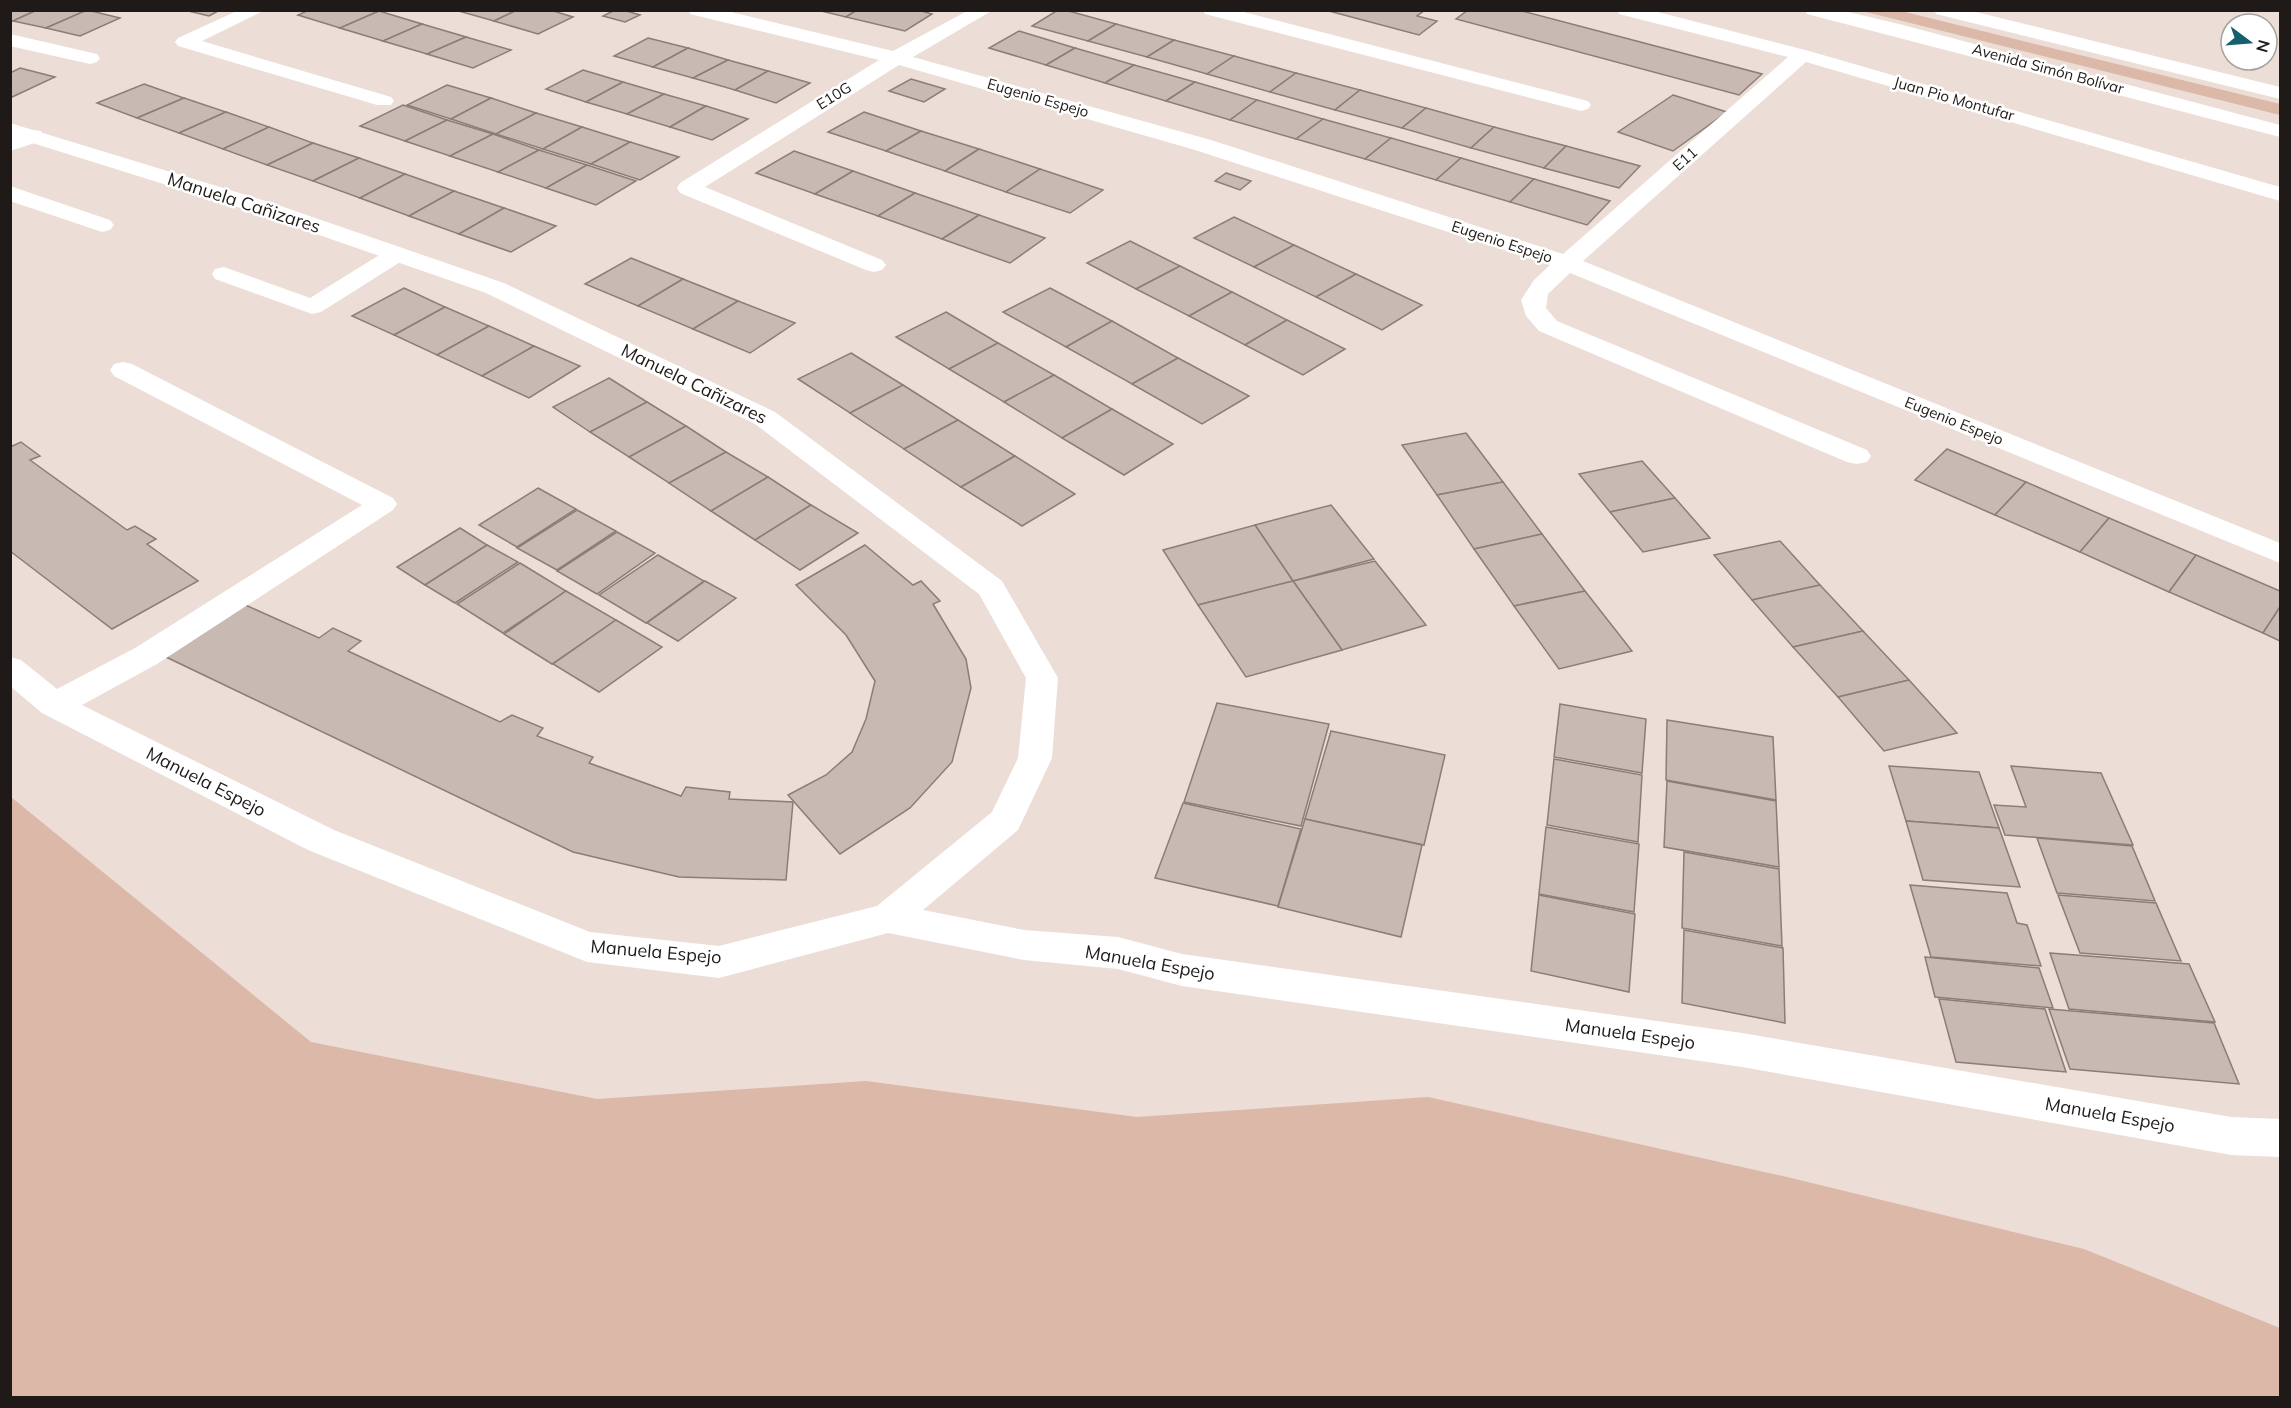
<svg xmlns="http://www.w3.org/2000/svg" width="2291" height="1408" viewBox="0 0 2291 1408" font-family="Mulish,sans-serif">
<style>
.green{fill:#dbb8a7}
.building{fill:#c8bab2;stroke:#8b7d77;stroke-width:1.5}
.lines{fill:none;stroke-linecap:round;stroke-linejoin:round}
.lane{fill:#fff;fill-rule:evenodd}
.street{fill:#fff;fill-rule:evenodd}
.highway{fill:#fff;fill-rule:evenodd}
.labels{text-anchor:middle;stroke-width:5;stroke-linejoin:round;paint-order:stroke}
.far-street-label{font-size:15px;fill:#1f1a17;stroke:#fff}
.street-label{font-size:18px;fill:#1f1a17;stroke:#fff}
</style>
<rect width="100%" height="100%" fill="#ecddd6"/>
<g class="green">
<polygon points="1862,11 1901,11 2280,104 2280,115"/>
<polygon points="11,797 311,1042 597,1099 866,1081 1137,1117 1428,1097 1787,1177 2084,1249 2280,1328 2280,1397 11,1397"/>
</g>
<g class="building">
<polygon points="10,10 37,10 13,21 10,20"/>
<polygon points="37,10 87,10 46,28 13,21"/>
<polygon points="87,10 120,18 80,36 46,28"/>
<polygon points="184,10 220,10 209,16"/>
<polygon points="309,10 378,10 379,11 340,28 298,15"/>
<polygon points="455,10 517,10 494,21"/>
<polygon points="517,10 550,10 573,17 538,34 494,21"/>
<polygon points="615,10 623,10 640,15 625,22 603,16"/>
<polygon points="817,10 857,10 846,17"/>
<polygon points="857,10 918,10 932,14 905,31 846,17"/>
<polygon points="1058,10 1065,10 1116,24 1088,41 1032,26"/>
<polygon points="1325,10 1425,10 1417,16 1437,21 1419,35"/>
<polygon points="1468,10 1518,10 1762,74 1739,95 1456,19"/>
<polygon points="379,11 422,24 383,41 340,28"/>
<polygon points="422,24 466,37 427,54 383,41"/>
<polygon points="1116,24 1174,40 1147,57 1088,41"/>
<polygon points="1019,31 1075,48 1046,65 989,48"/>
<polygon points="466,37 511,50 473,68 427,54"/>
<polygon points="648,38 688,48 653,67 614,56"/>
<polygon points="1174,40 1234,56 1207,74 1147,57"/>
<polygon points="688,48 728,60 693,78 653,67"/>
<polygon points="1075,48 1134,65 1105,83 1046,65"/>
<polygon points="1234,56 1296,73 1270,92 1207,74"/>
<polygon points="728,60 768,71 735,90 693,78"/>
<polygon points="1134,65 1195,82 1166,101 1105,83"/>
<polygon points="20,68 55,77 10,98 10,73"/>
<polygon points="583,70 623,82 586,102 546,89"/>
<polygon points="768,71 810,83 776,103 735,90"/>
<polygon points="1296,73 1360,90 1335,110 1270,92"/>
<polygon points="911,79 945,89 924,102 889,91"/>
<polygon points="623,82 664,94 627,114 586,102"/>
<polygon points="1195,82 1257,100 1230,120 1166,101"/>
<polygon points="144,84 184,98 137,118 97,103"/>
<polygon points="447,85 491,98 451,119 407,105"/>
<polygon points="1360,90 1426,108 1402,128 1335,110"/>
<polygon points="664,94 706,106 670,127 627,114"/>
<polygon points="1673,95 1727,112 1673,151 1618,132"/>
<polygon points="184,98 226,112 179,133 137,118"/>
<polygon points="491,98 536,113 496,134 451,119"/>
<polygon points="1257,100 1323,119 1296,139 1230,120"/>
<polygon points="403,105 447,120 405,141 360,126"/>
<polygon points="706,106 748,119 712,140 670,127"/>
<polygon points="1426,108 1494,127 1471,148 1402,128"/>
<polygon points="226,112 269,127 223,149 179,133"/>
<polygon points="864,112 921,131 886,151 828,132"/>
<polygon points="536,113 582,127 543,149 496,134"/>
<polygon points="1323,119 1391,138 1365,159 1296,139"/>
<polygon points="447,120 493,134 450,156 405,141"/>
<polygon points="269,127 313,143 267,165 223,149"/>
<polygon points="582,127 630,142 591,164 543,149"/>
<polygon points="1494,127 1566,146 1544,168 1471,148"/>
<polygon points="921,131 979,149 945,171 886,151"/>
<polygon points="493,134 539,150 498,172 450,156"/>
<polygon points="1391,138 1461,158 1436,180 1365,159"/>
<polygon points="630,142 679,157 640,180 591,164"/>
<polygon points="313,143 359,158 313,181 267,165"/>
<polygon points="1566,146 1640,166 1619,188 1544,168"/>
<polygon points="979,149 1040,169 1006,192 945,171"/>
<polygon points="539,150 587,165 546,188 498,172"/>
<polygon points="794,151 853,171 815,194 756,173"/>
<polygon points="359,158 405,174 360,198 313,181"/>
<polygon points="1461,158 1534,179 1510,202 1436,180"/>
<polygon points="587,165 636,181 596,205 546,188"/>
<polygon points="1040,169 1103,190 1070,213 1006,192"/>
<polygon points="853,171 915,193 878,216 815,194"/>
<polygon points="1226,173 1251,181 1240,190 1215,181"/>
<polygon points="405,174 454,191 409,216 360,198"/>
<polygon points="1534,179 1610,201 1587,225 1510,202"/>
<polygon points="454,191 504,208 459,234 409,216"/>
<polygon points="915,193 979,215 942,239 878,216"/>
<polygon points="504,208 556,226 511,252 459,234"/>
<polygon points="979,215 1045,238 1010,263 942,239"/>
<polygon points="1234,217 1294,245 1254,267 1194,238"/>
<polygon points="1130,241 1180,266 1136,289 1087,263"/>
<polygon points="1294,245 1356,274 1316,297 1254,267"/>
<polygon points="631,258 683,279 638,306 585,284"/>
<polygon points="1180,266 1232,292 1189,316 1136,289"/>
<polygon points="1356,274 1422,305 1382,330 1316,297"/>
<polygon points="683,279 738,301 693,329 638,306"/>
<polygon points="404,288 445,307 394,335 352,316"/>
<polygon points="1050,288 1112,321 1066,347 1003,312"/>
<polygon points="1232,292 1287,320 1245,345 1189,316"/>
<polygon points="738,301 795,323 750,353 693,329"/>
<polygon points="445,307 489,326 437,355 394,335"/>
<polygon points="946,312 998,343 949,369 896,337"/>
<polygon points="1287,320 1345,349 1303,375 1245,345"/>
<polygon points="1112,321 1178,358 1132,384 1066,347"/>
<polygon points="489,326 534,346 482,376 437,355"/>
<polygon points="998,343 1054,375 1004,402 949,369"/>
<polygon points="534,346 580,366 529,398 482,376"/>
<polygon points="851,353 903,385 850,413 798,379"/>
<polygon points="1178,358 1249,396 1202,424 1132,384"/>
<polygon points="1054,375 1112,409 1062,438 1004,402"/>
<polygon points="609,378 647,402 590,432 553,407"/>
<polygon points="903,385 958,420 904,449 850,413"/>
<polygon points="647,402 686,426 629,457 590,432"/>
<polygon points="1112,409 1173,444 1124,475 1062,438"/>
<polygon points="958,420 1015,456 961,487 904,449"/>
<polygon points="686,426 726,452 669,483 629,457"/>
<polygon points="1466,433 1503,482 1437,495 1402,445"/>
<polygon points="21,442 40,456 30,460 127,530 135,526 156,539 147,544 198,581 112,629 10,551 10,447"/>
<polygon points="1947,449 2026,482 1995,515 1915,480"/>
<polygon points="726,452 768,477 711,511 669,483"/>
<polygon points="1015,456 1075,494 1022,526 961,487"/>
<polygon points="1642,461 1675,498 1610,512 1579,474"/>
<polygon points="768,477 811,505 755,540 711,511"/>
<polygon points="1503,482 1542,534 1474,549 1437,495"/>
<polygon points="2026,482 2109,518 2080,552 1995,515"/>
<polygon points="538,488 576,509 517,547 479,525"/>
<polygon points="1675,498 1710,538 1643,552 1610,512"/>
<polygon points="811,505 858,533 800,570 755,540"/>
<polygon points="1331,505 1374,559 1293,581 1255,525"/>
<polygon points="577,510 616,531 557,570 517,548"/>
<polygon points="2109,518 2196,555 2169,592 2080,552"/>
<polygon points="1255,525 1293,581 1198,605 1163,550"/>
<polygon points="460,528 487,545 425,585 397,567"/>
<polygon points="617,532 655,553 597,594 557,571"/>
<polygon points="1542,534 1585,591 1514,606 1474,549"/>
<polygon points="1780,541 1820,585 1752,600 1714,555"/>
<polygon points="487,545 518,562 455,603 425,585"/>
<polygon points="865,545 913,585 921,581 940,601 933,604 966,659 971,688 952,762 910,808 840,854 788,795 826,775 852,752 866,719 875,681 846,635 796,585"/>
<polygon points="658,555 704,581 646,623 599,595"/>
<polygon points="2196,555 2280,591 2280,607 2263,633 2169,592"/>
<polygon points="1375,561 1426,625 1342,650 1293,581"/>
<polygon points="520,563 566,591 503,633 457,604"/>
<polygon points="705,581 736,598 678,641 647,623"/>
<polygon points="1293,581 1342,650 1246,677 1198,605"/>
<polygon points="1820,585 1863,631 1793,647 1752,600"/>
<polygon points="566,591 616,620 552,664 504,634"/>
<polygon points="1585,591 1632,651 1559,669 1514,606"/>
<polygon points="241,603 319,638 333,628 361,641 348,651 500,722 512,715 543,728 537,736 593,757 589,763 681,796 686,787 730,792 729,799 793,802 786,880 679,877 573,852 166,657"/>
<polygon points="2280,607 2280,641 2263,633"/>
<polygon points="616,620 662,647 599,692 553,664"/>
<polygon points="1863,631 1909,680 1838,697 1793,647"/>
<polygon points="1909,680 1957,733 1884,751 1838,697"/>
<polygon points="1217,703 1329,724 1301,826 1184,802"/>
<polygon points="1560,704 1646,719 1642,773 1554,757"/>
<polygon points="1667,720 1773,737 1776,800 1666,780"/>
<polygon points="1331,731 1445,755 1424,845 1305,819"/>
<polygon points="1554,759 1642,775 1638,842 1547,825"/>
<polygon points="1889,766 1979,772 1999,828 1906,821"/>
<polygon points="2011,766 2101,773 2133,845 2005,835 1994,805 2026,807"/>
<polygon points="1667,781 1776,801 1779,867 1664,847"/>
<polygon points="1183,803 1301,829 1278,906 1155,878"/>
<polygon points="1305,819 1422,845 1401,937 1278,907"/>
<polygon points="1906,821 1999,828 2020,887 1923,880"/>
<polygon points="1546,827 1639,844 1634,912 1539,894"/>
<polygon points="2037,838 2132,846 2155,901 2057,893"/>
<polygon points="1684,852 1779,869 1782,946 1682,928"/>
<polygon points="1910,885 2007,893 2017,923 2027,925 2041,966 1931,957"/>
<polygon points="1539,895 1635,914 1629,992 1531,971"/>
<polygon points="2058,895 2156,903 2181,961 2080,953"/>
<polygon points="1684,930 1783,948 1785,1023 1682,1003"/>
<polygon points="2050,953 2189,964 2215,1022 2069,1009"/>
<polygon points="1925,957 2039,968 2053,1008 1935,997"/>
<polygon points="1939,999 2045,1009 2066,1072 1956,1062"/>
<polygon points="2049,1009 2214,1023 2239,1084 2070,1069"/>
</g>
<g class="lines">
<g class="lane">
<polygon points="185,36 391,97 394,101 391,105 377,105 178,46 175,42"/>
<polygon points="33,130 41,131 44,136 41,141 10,151 10,137"/>
<polygon points="10,186 110,220 114,225 110,230 102,232 10,201"/>
<polygon points="397,247 405,249 409,254 405,259 321,312 312,314 215,279 212,274 215,269 224,267 310,298 389,249"/>
</g>
<g class="street">
<polygon points="239,10 265,10 192,46 185,48 175,42 178,38"/>
<polygon points="688,10 723,10 893,51 969,10 993,10 913,57 1211,140 1563,254 1788,57 1619,14 1617,10 1650,10 1809,51 2280,187 2280,201 1806,62 1583,261 2280,543 2280,563 1570,273 1548,294 1546,308 1557,321 1867,450 1871,456 1867,462 1857,464 1847,462 1539,331 1526,316 1521,300 1534,280 1550,265 1195,150 899,65 705,187 882,260 886,265 882,270 874,272 866,270 680,193 677,188 680,183 879,60 690,14"/>
<polygon points="1203,10 1236,10 1588,101 1591,105 1588,109 1581,111 1205,14"/>
<polygon points="10,34 97,54 100,58 97,62 90,64 10,46"/>
<polygon points="10,123 269,202 504,283 775,412 1002,581 1058,678 1052,758 1018,830 923,910 1024,930 1118,937 1182,954 1742,1033 2231,1117 2280,1119 2280,1157 2231,1155 1742,1067 1182,986 1118,969 1024,960 888,933 719,978 587,962 308,850 42,713 10,686 10,657 21,660 57,689 135,648 362,505 114,376 110,370 114,364 123,362 132,364 393,498 397,504 393,510 157,664 82,705 334,830 590,932 719,946 877,906 992,812 1018,758 1026,678 979,594 755,424 486,293 253,212 10,136"/>
</g>
<g class="highway">
<polygon points="1805,10 1840,10 1903,25 2280,125 2280,137 1807,14"/>
<polygon points="1934,10 1968,10 2280,87 2280,99 1936,14"/>
</g>
</g>
<g class="labels">
<g class="far-street-label">
<text transform="translate(2048 69) rotate(15)" y="5">Avenida Simón Bolívar</text>
<text transform="translate(834 96) rotate(-32)" y="5">E10G</text>
<text transform="translate(1038 98) rotate(16)" y="5">Eugenio Espejo</text>
<text transform="translate(1954 99) rotate(16)" y="5">Juan Pio Montufar</text>
<text transform="translate(1685 159) rotate(-42)" y="5">E11</text>
<text transform="translate(1502 242) rotate(18)" y="5">Eugenio Espejo</text>
<text transform="translate(1954 421) rotate(22)" y="5">Eugenio Espejo</text>
</g>
<g class="street-label">
<text transform="translate(244 203) rotate(18)" y="6">Manuela Cañizares</text>
<text transform="translate(694 384) rotate(26)" y="6">Manuela Cañizares</text>
<text transform="translate(206 782) rotate(27)" y="6">Manuela Espejo</text>
<text transform="translate(656 952) rotate(5)" y="6">Manuela Espejo</text>
<text transform="translate(1150 963) rotate(10)" y="6">Manuela Espejo</text>
<text transform="translate(1630 1034) rotate(8)" y="6">Manuela Espejo</text>
<text transform="translate(2110 1115) rotate(10)" y="6">Manuela Espejo</text>
</g>
</g>
<rect width="2291" height="1408" fill="none" stroke="#1f1a17" stroke-width="24"/>
<g transform="translate(2249 42) rotate(106)"><circle r="28" fill="#ffffff" stroke="#a5a3a2" stroke-width="1.5"/>
<path d="M0-4.5L10 22L0 15L-10 22Z" fill="#14606d"/>
<text y="-9" font-size="16" font-weight="bold" text-anchor="middle" fill="#1f1a17">N</text>
</g>
</svg>
